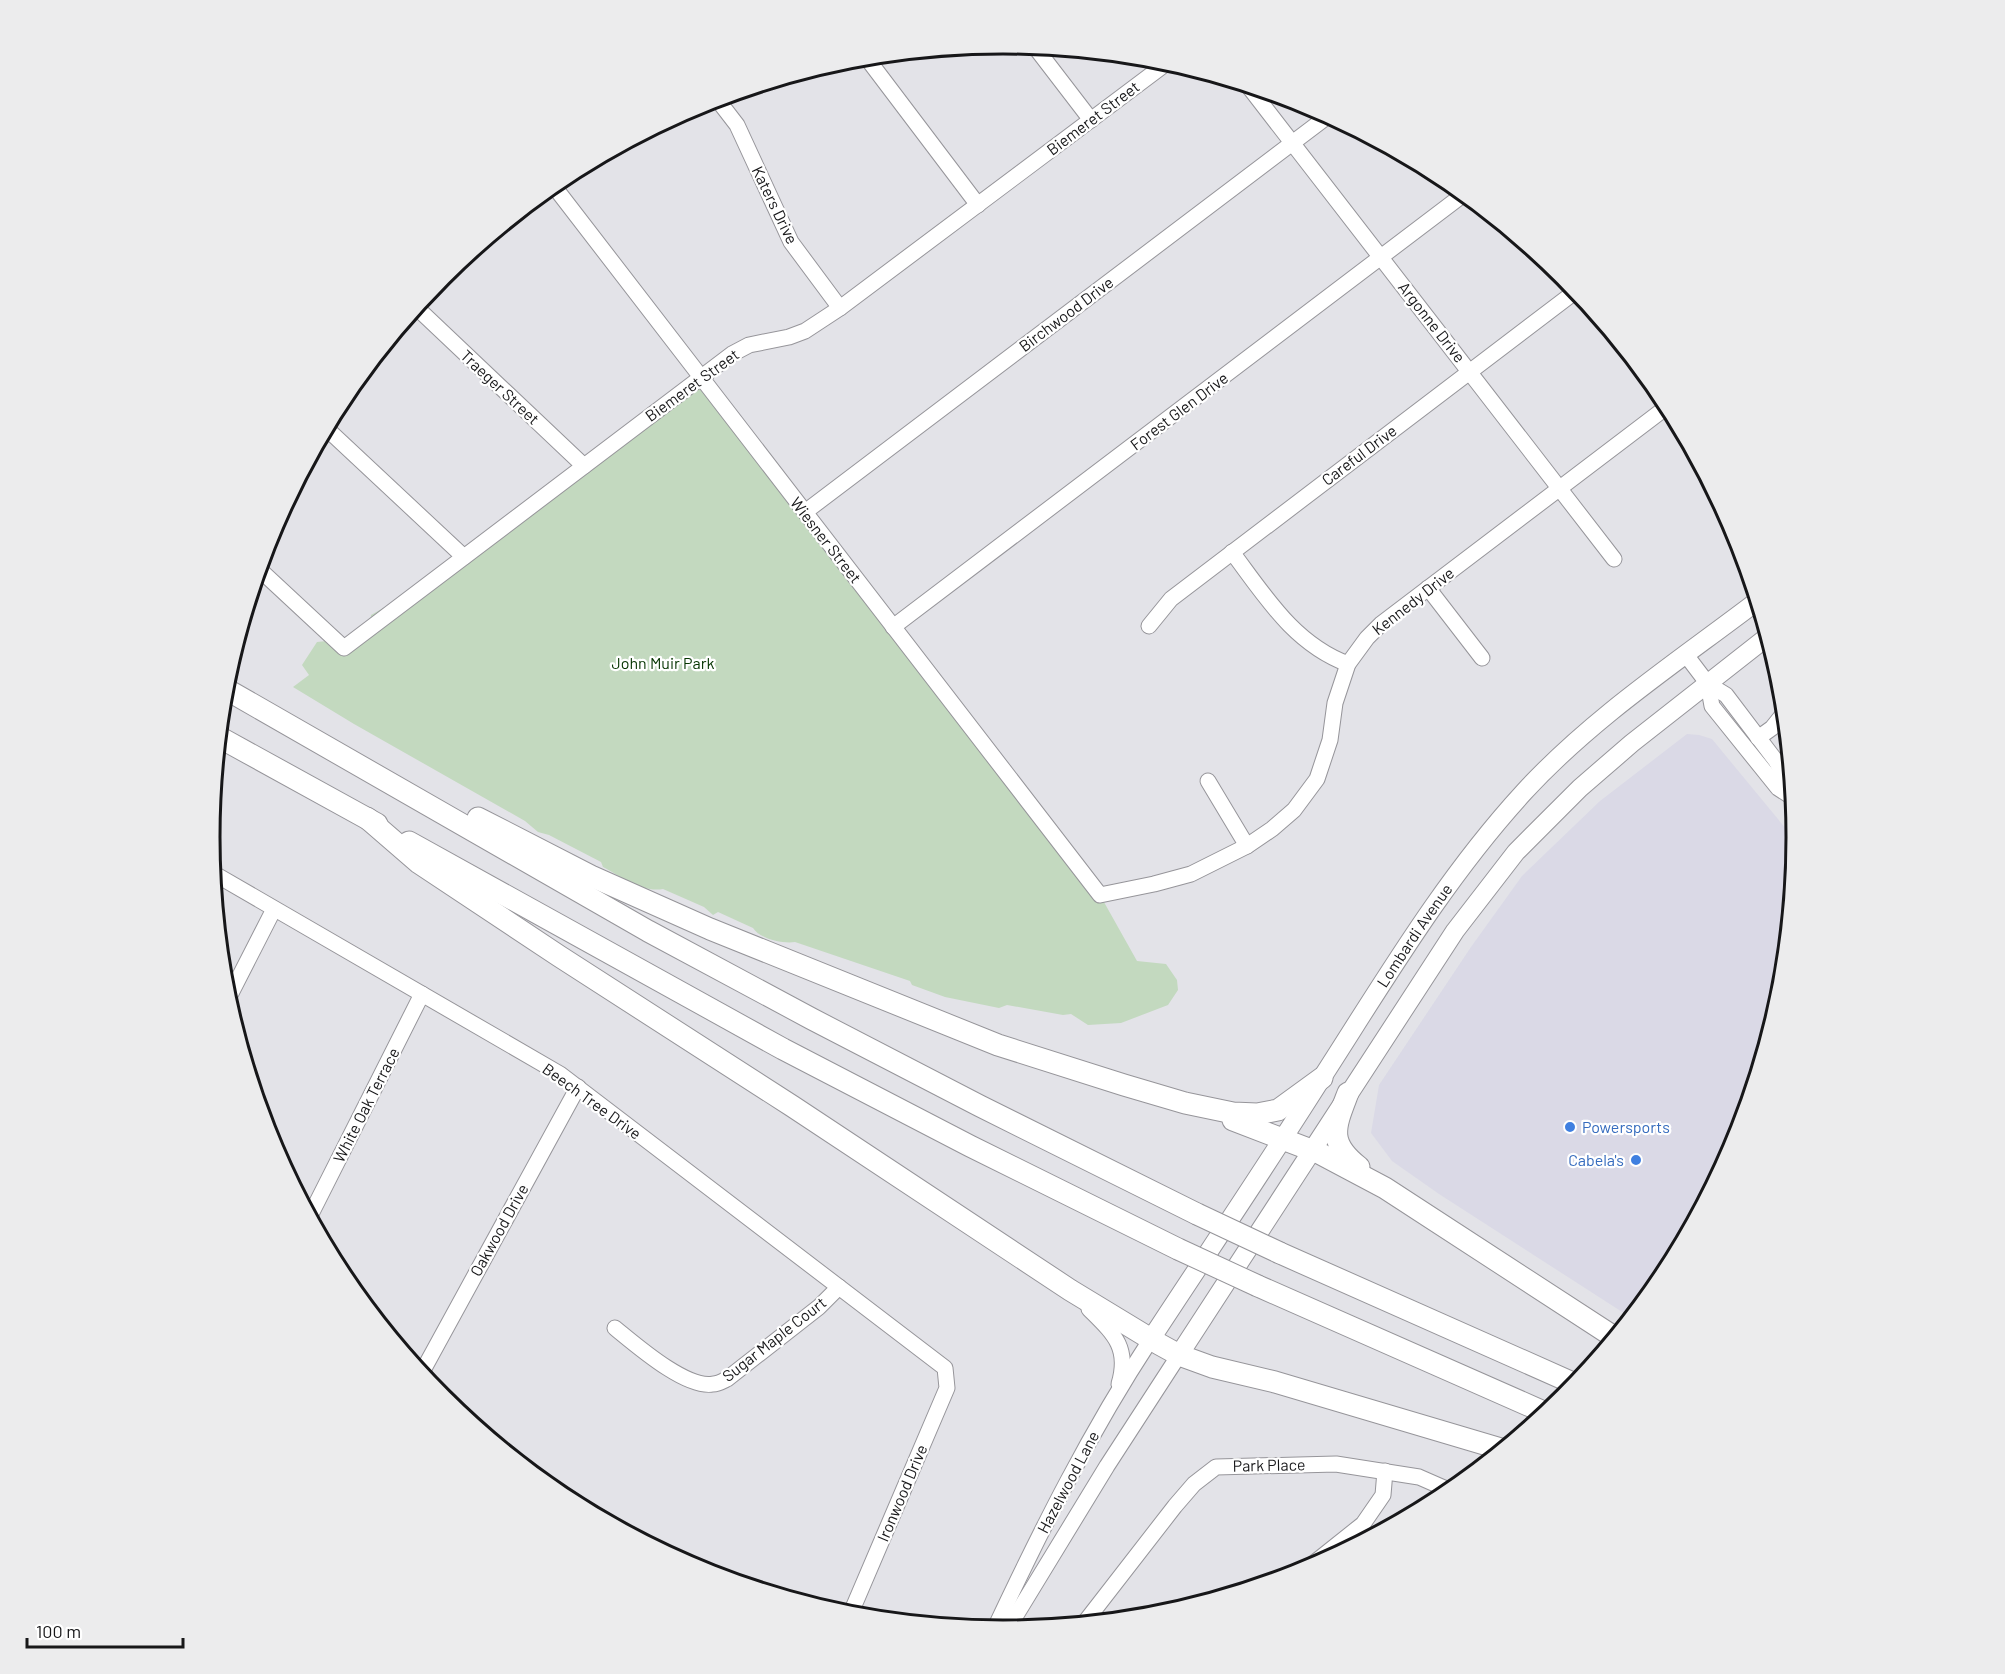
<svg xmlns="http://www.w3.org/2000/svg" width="2005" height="1674" viewBox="0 0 2005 1674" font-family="Barlow,sans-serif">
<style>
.built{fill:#dad9e6}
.green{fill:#c3d9bf}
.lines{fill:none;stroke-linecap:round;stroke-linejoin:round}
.minor-casing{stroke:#96959a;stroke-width:17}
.major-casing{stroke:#96959a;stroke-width:20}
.highway-casing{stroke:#96959a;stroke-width:23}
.minor{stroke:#fff;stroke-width:15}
.major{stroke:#fff;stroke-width:18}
.highway{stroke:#fff;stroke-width:21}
.highway-bridge-casing{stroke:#96959a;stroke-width:23;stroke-linecap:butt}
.highway-bridge{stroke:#fff;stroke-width:21}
.shop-dot{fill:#3f7fe0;stroke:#fff;stroke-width:2}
.labels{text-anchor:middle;stroke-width:4.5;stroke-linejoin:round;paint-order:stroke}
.street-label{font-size:16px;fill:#171719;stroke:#fff}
.park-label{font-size:16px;fill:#053400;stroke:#fff}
.shop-label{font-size:16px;fill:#366cbe;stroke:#fff;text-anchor:start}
.rim{fill:none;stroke:#171719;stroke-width:3}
</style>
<rect width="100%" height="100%" fill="#e3e3e8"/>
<polygon class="built" points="1687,734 1699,735 1712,739 1796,841 1781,992 1735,1141 1662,1278 1630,1317 1439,1194 1392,1161 1371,1133 1379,1085 1471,947 1522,876 1600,801"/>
<path class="green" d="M701,377L1100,895L1137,961L1166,964L1177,980L1178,990L1168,1005L1121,1023L1088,1025L1071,1014L1063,1015L1007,1005L999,1008L945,997L912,985L910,981L795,942C783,944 760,939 753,928L718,912L713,915L704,907L663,889C643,893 620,876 603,867L601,862L549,835L538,832L525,821L354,724L293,687L309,675L302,665L317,642L346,639L369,629L371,615L408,594Z"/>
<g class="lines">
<defs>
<g id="minor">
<polyline points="1035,47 1091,120"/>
<polyline points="866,57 978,205"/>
<polyline points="1249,87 1614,559"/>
<polyline points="717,99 737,125 791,242 840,308"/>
<polyline points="553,185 1100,895 1154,884 1191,874 1247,846 1272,829 1294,810 1317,779 1330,740 1335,703 1348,664 1367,638 1381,624 1668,406"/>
<polyline points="416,307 584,466"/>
<polyline points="326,428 464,557"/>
<polyline points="805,512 1328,116"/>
<path d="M1232,552C1265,596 1294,644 1348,664"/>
<polyline points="259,569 344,648 732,354 749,345 789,337 805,331 840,308 1168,62"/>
<polyline points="1428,588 1482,658"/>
<polyline points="1149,626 1171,599 1576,291"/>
<polyline points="893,627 1464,194"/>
<polyline points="1686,655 1708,684 1726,695 1776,761 1791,789"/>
<polyline points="1708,684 1712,706 1778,788 1792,797"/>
<polyline points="1758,738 1772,728 1784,713"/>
<polyline points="1208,781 1247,846"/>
<polyline points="213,873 560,1074 945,1368 947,1388 850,1615"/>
<polyline points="227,1001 274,909"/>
<polyline points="310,1216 422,994"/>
<path d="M1089,1309C1113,1333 1130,1347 1119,1384"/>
<path d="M615,1328C636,1345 686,1389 713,1384C718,1384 723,1381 727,1379L819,1307L839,1287"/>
<polyline points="421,1374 578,1087"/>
<polyline points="1304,1571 1363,1524 1383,1495 1385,1471"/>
<polyline points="1085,1622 1175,1506 1194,1484 1216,1467 1336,1464 1419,1477 1451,1491"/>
<path d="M994,1630C1041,1530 1090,1432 1151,1339"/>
<polyline points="1007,1630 1107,1466 1179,1355"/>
</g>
<g id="major">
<path id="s1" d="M1151,1339C1208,1252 1267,1165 1323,1076C1386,978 1445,878 1524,792C1592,718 1677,662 1756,602"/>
<polyline points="1179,1355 1455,931 1516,852 1580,788 1632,743 1767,637"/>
</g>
<g id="highway">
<polyline points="224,688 648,931 812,1019 980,1106 1197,1214"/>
<polyline points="219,737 377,824"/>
<polyline points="367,818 419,863 559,956 792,1106 1070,1290 1159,1344 1179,1355 1212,1367 1275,1382 1501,1449"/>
<polyline points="478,818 591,876 710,929 998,1045 1124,1085 1185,1103 1233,1113 1257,1114 1278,1110 1322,1078"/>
<polyline points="409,842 783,1049 970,1146 1178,1249"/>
<path d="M1348,1093C1335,1127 1327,1142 1359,1167"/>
<polyline points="1233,1120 1319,1153 1385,1188 1614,1337"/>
<polyline points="1280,1253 1575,1384"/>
<polyline points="1258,1286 1546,1413"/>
</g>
</defs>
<use href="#minor" class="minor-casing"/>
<use href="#major" class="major-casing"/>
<use href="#highway" class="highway-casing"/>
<use href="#minor" class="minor"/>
<use href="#major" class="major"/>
<use href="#highway" class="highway"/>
<defs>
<g id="highway-bridge">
<polyline points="1197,1214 1280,1253"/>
<polyline points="1178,1249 1258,1286"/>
</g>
</defs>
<use href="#highway-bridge" class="highway-bridge-casing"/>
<use href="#highway-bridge" class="highway-bridge"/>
</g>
<g class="shop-dot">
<circle cx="1570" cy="1127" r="6"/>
<circle cx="1636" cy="1160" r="6"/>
</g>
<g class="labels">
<g class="street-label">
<text transform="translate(1093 118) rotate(-37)" y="6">Biemeret Street</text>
<text transform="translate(775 205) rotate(64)" y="6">Katers Drive</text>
<text transform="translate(1066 314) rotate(-37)" y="6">Birchwood Drive</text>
<text transform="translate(1432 322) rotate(52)" y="6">Argonne Drive</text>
<text transform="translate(692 385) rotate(-36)" y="6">Biemeret Street</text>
<text transform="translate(500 387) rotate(43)" y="6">Traeger Street</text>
<text transform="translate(1179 411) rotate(-37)" y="6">Forest Glen Drive</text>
<text transform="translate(1359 455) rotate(-37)" y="6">Careful Drive</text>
<text transform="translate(826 540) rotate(52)" y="6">Wiesner Street</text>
<text transform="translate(1413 601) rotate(-38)" y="6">Kennedy Drive</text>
<text dy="6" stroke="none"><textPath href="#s1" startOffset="482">Lombardi Avenue</textPath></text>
<text transform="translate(592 1101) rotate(36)" y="6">Beech Tree Drive</text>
<text transform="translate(366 1105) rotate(-63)" y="6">White Oak Terrace</text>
<text transform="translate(499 1230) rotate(-61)" y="6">Oakwood Drive</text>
<text transform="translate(774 1339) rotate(-38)" y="6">Sugar Maple Court</text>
<text transform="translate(1269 1465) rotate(-1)" y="6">Park Place</text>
<text transform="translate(1068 1482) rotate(-62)" y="6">Hazelwood Lane</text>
<text transform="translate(902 1493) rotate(-67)" y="6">Ironwood Drive</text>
</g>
<g class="park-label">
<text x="663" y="669">John Muir Park</text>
</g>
<g class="shop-label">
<text x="1582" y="1133">Powersports</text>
<text x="1624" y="1166" text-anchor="end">Cabela's</text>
</g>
</g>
<path d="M0 0H2005V1674H0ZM220 837a783 783 0 1 1 1566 0a783 783 0 1 1-1566 0Z" fill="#ececed" fill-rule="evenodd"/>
<path class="rim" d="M220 837a783 783 0 1 1 1566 0a783 783 0 1 1-1566 0Z"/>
<path d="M27 1638v9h156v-9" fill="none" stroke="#171719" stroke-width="3"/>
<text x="36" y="1638" font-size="18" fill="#171719" stroke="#ffffff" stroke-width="4.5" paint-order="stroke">100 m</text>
</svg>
